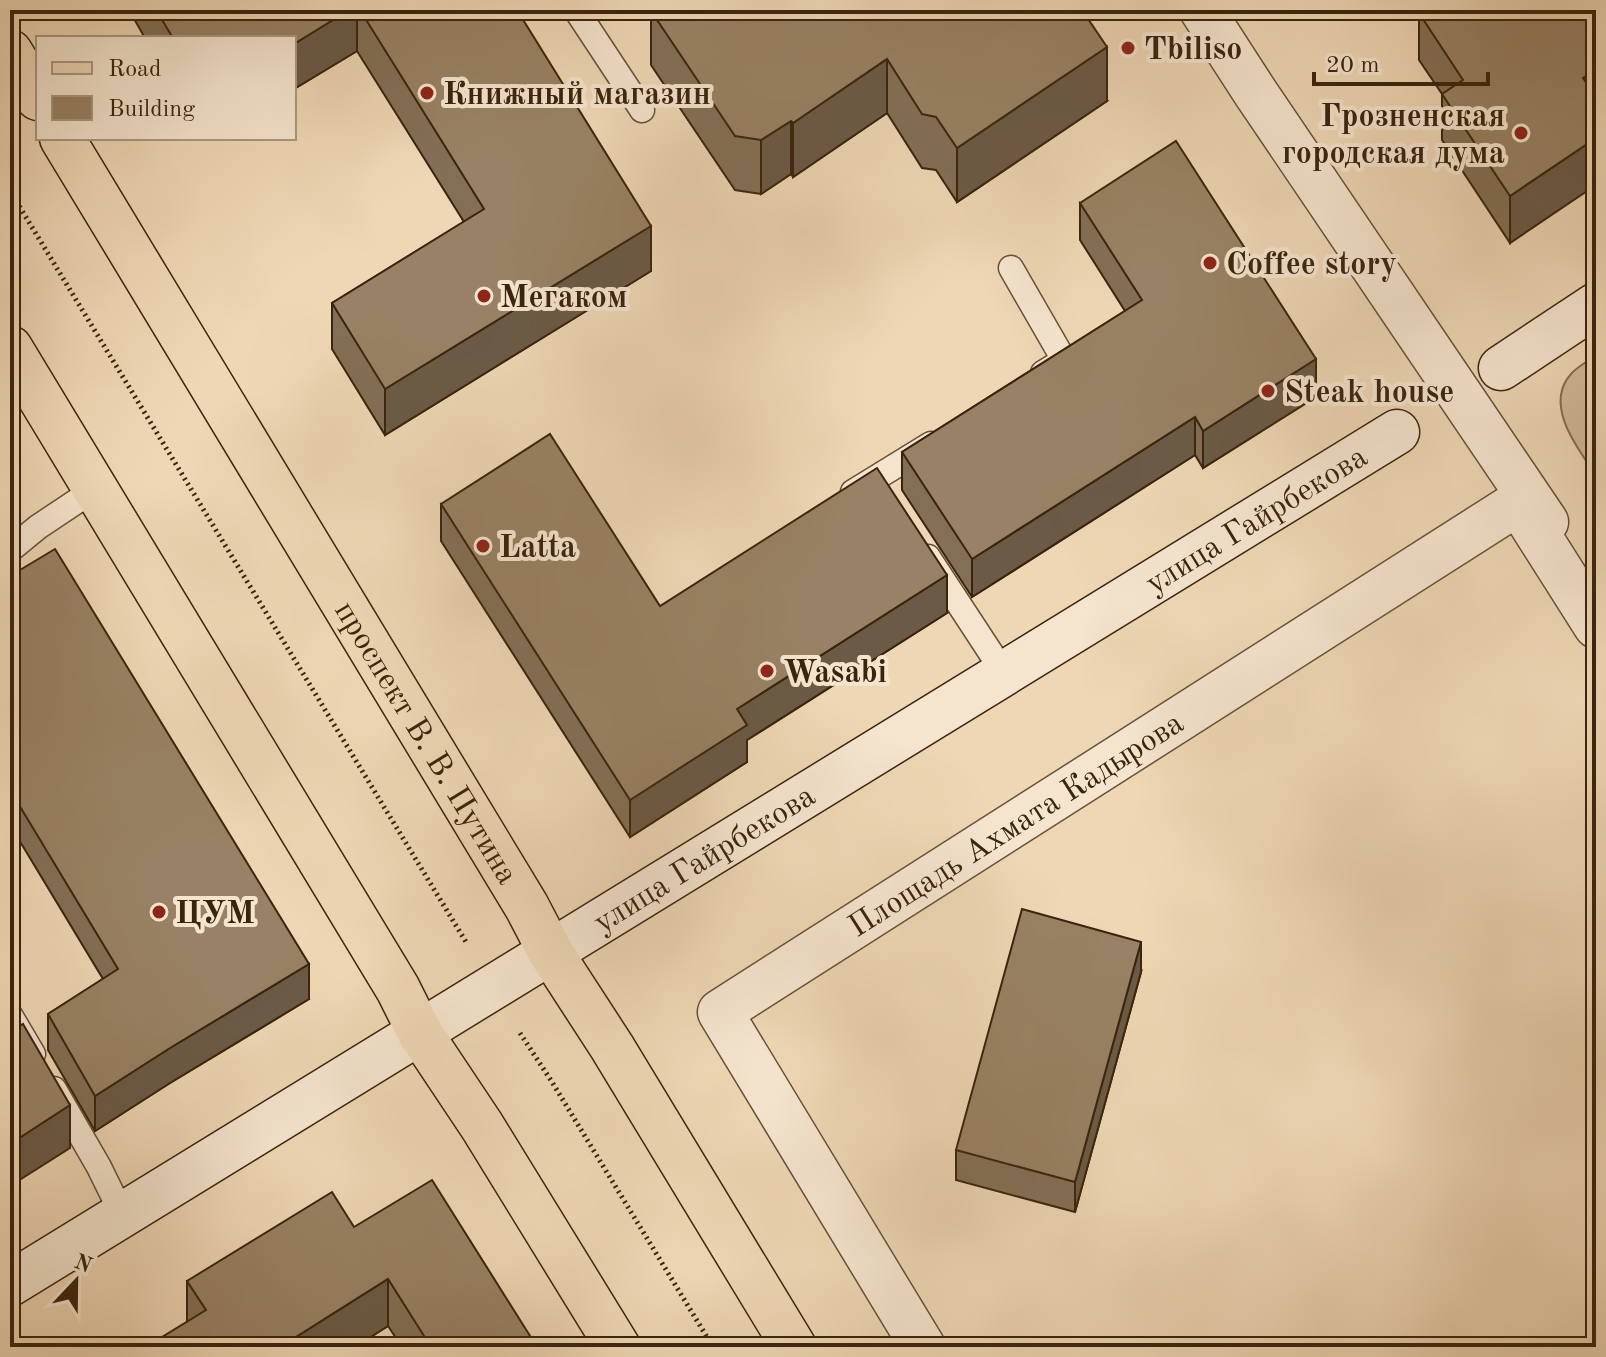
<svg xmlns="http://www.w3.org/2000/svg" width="1606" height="1357" viewBox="0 0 1606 1357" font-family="'Old Standard TT',serif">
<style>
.green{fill:#d0b998;stroke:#856e52;stroke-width:2}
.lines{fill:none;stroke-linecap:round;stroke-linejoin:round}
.lane-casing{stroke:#675137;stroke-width:27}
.street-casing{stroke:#675137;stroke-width:47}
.secondary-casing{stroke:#3a240d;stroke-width:47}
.primary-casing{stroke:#3a240d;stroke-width:47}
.path{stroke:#3a240d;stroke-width:5;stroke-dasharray:2 4;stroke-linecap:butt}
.lane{stroke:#f5e5cf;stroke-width:24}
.street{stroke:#f5e5cf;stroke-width:44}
.secondary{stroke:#f5e5cf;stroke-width:44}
.primary{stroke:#efd7b5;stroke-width:44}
.wall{fill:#836f56;stroke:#3a240d;stroke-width:2}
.shaded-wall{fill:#6a5a46;stroke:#3a240d;stroke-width:2}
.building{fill:#988164;stroke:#3a240d;stroke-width:2}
.poi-dot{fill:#8f2418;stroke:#f5e5cf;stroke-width:3}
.labels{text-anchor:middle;stroke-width:8;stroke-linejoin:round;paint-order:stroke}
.poi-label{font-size:32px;font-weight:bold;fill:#3a240d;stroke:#f5e5cf;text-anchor:start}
.street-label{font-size:32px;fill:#3a240d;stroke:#f5e5cf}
</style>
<rect width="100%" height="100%" fill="#efd7b5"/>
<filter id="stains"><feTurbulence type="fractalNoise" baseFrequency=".0025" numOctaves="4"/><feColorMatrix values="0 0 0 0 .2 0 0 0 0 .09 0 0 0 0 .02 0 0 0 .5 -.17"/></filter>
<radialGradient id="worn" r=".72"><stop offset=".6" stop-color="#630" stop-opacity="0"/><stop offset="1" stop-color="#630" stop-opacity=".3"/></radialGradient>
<path class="green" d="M1596,355V475C1578,449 1543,405 1571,374C1577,367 1588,361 1596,355Z"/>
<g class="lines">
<defs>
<g id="lane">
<polyline points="576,10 642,110"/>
<polyline points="1011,268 1064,360 1043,373"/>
<polyline points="853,492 931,444"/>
<polyline points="10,550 38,527 95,489"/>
<polyline points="928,557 1004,673"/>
<polyline points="10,1015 33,1054"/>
<polyline points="54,1089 99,1167 123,1216"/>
</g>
<g id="street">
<polyline points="1202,10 1255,92 1546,522"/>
<path id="s1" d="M923,1347L720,1012L1518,503L1596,626"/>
</g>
<g id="secondary">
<polyline points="1501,368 1596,305"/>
<path id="s2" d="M10,1284L1397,432"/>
</g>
<g id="primary">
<polyline points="10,52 38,98"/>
<path id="s3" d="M62,138L527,907L551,953L612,1047L794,1347"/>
<polyline points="10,348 398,989 420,1033 482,1126 618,1347"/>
</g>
</defs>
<use href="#lane" class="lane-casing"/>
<use href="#street" class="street-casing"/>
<use href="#secondary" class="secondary-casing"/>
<use href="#primary" class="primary-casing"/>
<g class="path">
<polyline points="10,191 466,942"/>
<polyline points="520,1033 552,1082 713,1347"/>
</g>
<use href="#lane" class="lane"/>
<use href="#street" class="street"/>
<use href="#secondary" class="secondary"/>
<use href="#primary" class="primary"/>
</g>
<g class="wall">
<polygon points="129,10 517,10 651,271 385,435 332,349 332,303 464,222 357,51 294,89 294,38 145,38"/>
<polygon points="1596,10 1510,243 1442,140 1442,94 1419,60 1419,13"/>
<polygon points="651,11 1107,101 957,202 936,170 922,168 887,113 793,177 791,174 761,194 735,190 651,65"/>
<polygon points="1080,203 1316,397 1203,468 1195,455 972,597 902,490 902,452 1125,311 1080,240"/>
<polygon points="441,504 660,606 947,613 747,740 747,762 630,837 441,541"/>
<polygon points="10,576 309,999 170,1083 95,1131 48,1050 48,1014 103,979 10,825"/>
<polygon points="1141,972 1075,1212 956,1180 956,1150"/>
<polygon points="354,1227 537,1347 402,1347 388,1326 355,1347 146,1347 187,1322 187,1281"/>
</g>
<g class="shaded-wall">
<polygon points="349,10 357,10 357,51 294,89 294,44"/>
<polygon points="1107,47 1107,101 957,202 957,148"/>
<polygon points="887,59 887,113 793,177 793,123"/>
<polygon points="1596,69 1596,116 1583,78"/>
<polygon points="791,121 791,174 761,194 761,140"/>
<polygon points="1596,138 1596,185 1510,243 1510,196"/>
<polygon points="651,226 651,271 385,435 385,389"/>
<polygon points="1316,359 1316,397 1203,468 1203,431"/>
<polygon points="1195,417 1195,455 972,597 972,559"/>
<polygon points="947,575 947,613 747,740 747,762 630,837 630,800 737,709"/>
<polygon points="1141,942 1141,972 1075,1212 1075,1182"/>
<polygon points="309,964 309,999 170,1083 95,1131 95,1096 170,1048"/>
<polygon points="70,1105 70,1148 10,1186 10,1144"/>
<polygon points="388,1279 388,1326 355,1347 280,1347"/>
</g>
<g class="building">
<polygon points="156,10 349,10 294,44 294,38 173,38"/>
<polygon points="360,10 517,10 651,226 385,389 332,303 484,209"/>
<polygon points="652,10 1082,10 1107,47 957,148 936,117 922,114 887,59 793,123 791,121 761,140 735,136 651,11"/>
<polygon points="1424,10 1596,10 1596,69 1583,78 1596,97 1596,138 1510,196 1442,94 1463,80 1419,13"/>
<polygon points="1176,141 1316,359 1203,431 1195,417 972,559 902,452 1142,300 1080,203"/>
<polygon points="550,434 660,606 877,468 947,575 737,709 747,725 630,800 441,504"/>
<polygon points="55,549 309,964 170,1048 95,1096 48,1014 118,969 10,790 10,576"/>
<polygon points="1022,909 1141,942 1075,1182 956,1150"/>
<polygon points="23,1024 70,1105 10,1144 10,1032"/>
<polygon points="432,1180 537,1347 431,1347 388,1279 280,1347 146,1347 206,1310 187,1281 332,1192 354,1227"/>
</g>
<g class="poi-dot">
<circle cx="1128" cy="48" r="8"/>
<circle cx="427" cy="93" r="8"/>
<circle cx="1521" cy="133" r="8"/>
<circle cx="1210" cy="263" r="8"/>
<circle cx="484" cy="296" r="8"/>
<circle cx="1268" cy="391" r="8"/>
<circle cx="483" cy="546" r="8"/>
<circle cx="767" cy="671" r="8"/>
<circle cx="159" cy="912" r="8"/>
</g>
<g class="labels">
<g class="poi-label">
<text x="1144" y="59">Tbiliso</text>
<text x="443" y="104">Книжный магазин</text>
<text x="1505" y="126" text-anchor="end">Грозненская<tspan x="1505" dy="37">городская дума</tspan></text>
<text x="1226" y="274">Coffee story</text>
<text x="500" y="307">Мегаком</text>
<text x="1284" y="402">Steak house</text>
<text x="499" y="557">Latta</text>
<text x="783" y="682">Wasabi</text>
<text x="175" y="923">ЦУМ</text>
</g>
<g class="street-label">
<text dy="11" stroke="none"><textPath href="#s2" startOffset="1462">улица Гайрбекова</textPath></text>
<text dy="11" stroke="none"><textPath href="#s3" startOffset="706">проспект В. В. Путина</textPath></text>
<text dy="11" stroke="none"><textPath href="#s1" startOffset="742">Площадь Ахмата Кадырова</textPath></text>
<text dy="11" stroke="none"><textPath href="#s2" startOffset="814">улица Гайрбекова</textPath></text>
</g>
</g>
<rect width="1606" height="1357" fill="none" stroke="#efd7b5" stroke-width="40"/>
<rect x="12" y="12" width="1582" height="1333" fill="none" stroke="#3a240d" stroke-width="4"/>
<rect x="20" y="20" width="1566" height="1317" fill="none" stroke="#3a240d" stroke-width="2"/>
<rect x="36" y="36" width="260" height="104" fill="#f5e5cf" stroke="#aa9881" stroke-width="2"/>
<rect x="52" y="62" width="40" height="12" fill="#efd7b5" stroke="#aa9881" stroke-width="2"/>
<text x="108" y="76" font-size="24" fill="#3a240d">Road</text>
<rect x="52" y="96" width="40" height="24" fill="#988164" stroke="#aa9881" stroke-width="2"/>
<text x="108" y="116" font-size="24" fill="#3a240d">Building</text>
<g transform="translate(76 1281) rotate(22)" stroke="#f5e5cf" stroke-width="6" paint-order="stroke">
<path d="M0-6L14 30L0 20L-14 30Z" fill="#3a240d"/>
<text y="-12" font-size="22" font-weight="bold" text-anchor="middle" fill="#3a240d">N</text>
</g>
<path d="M1314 72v12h174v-12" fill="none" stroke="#3a240d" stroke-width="4"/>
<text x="1326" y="72" font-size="24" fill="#3a240d" stroke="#f5e5cf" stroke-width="6" paint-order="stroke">20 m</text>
<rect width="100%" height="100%" filter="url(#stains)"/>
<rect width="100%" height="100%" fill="url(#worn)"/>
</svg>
